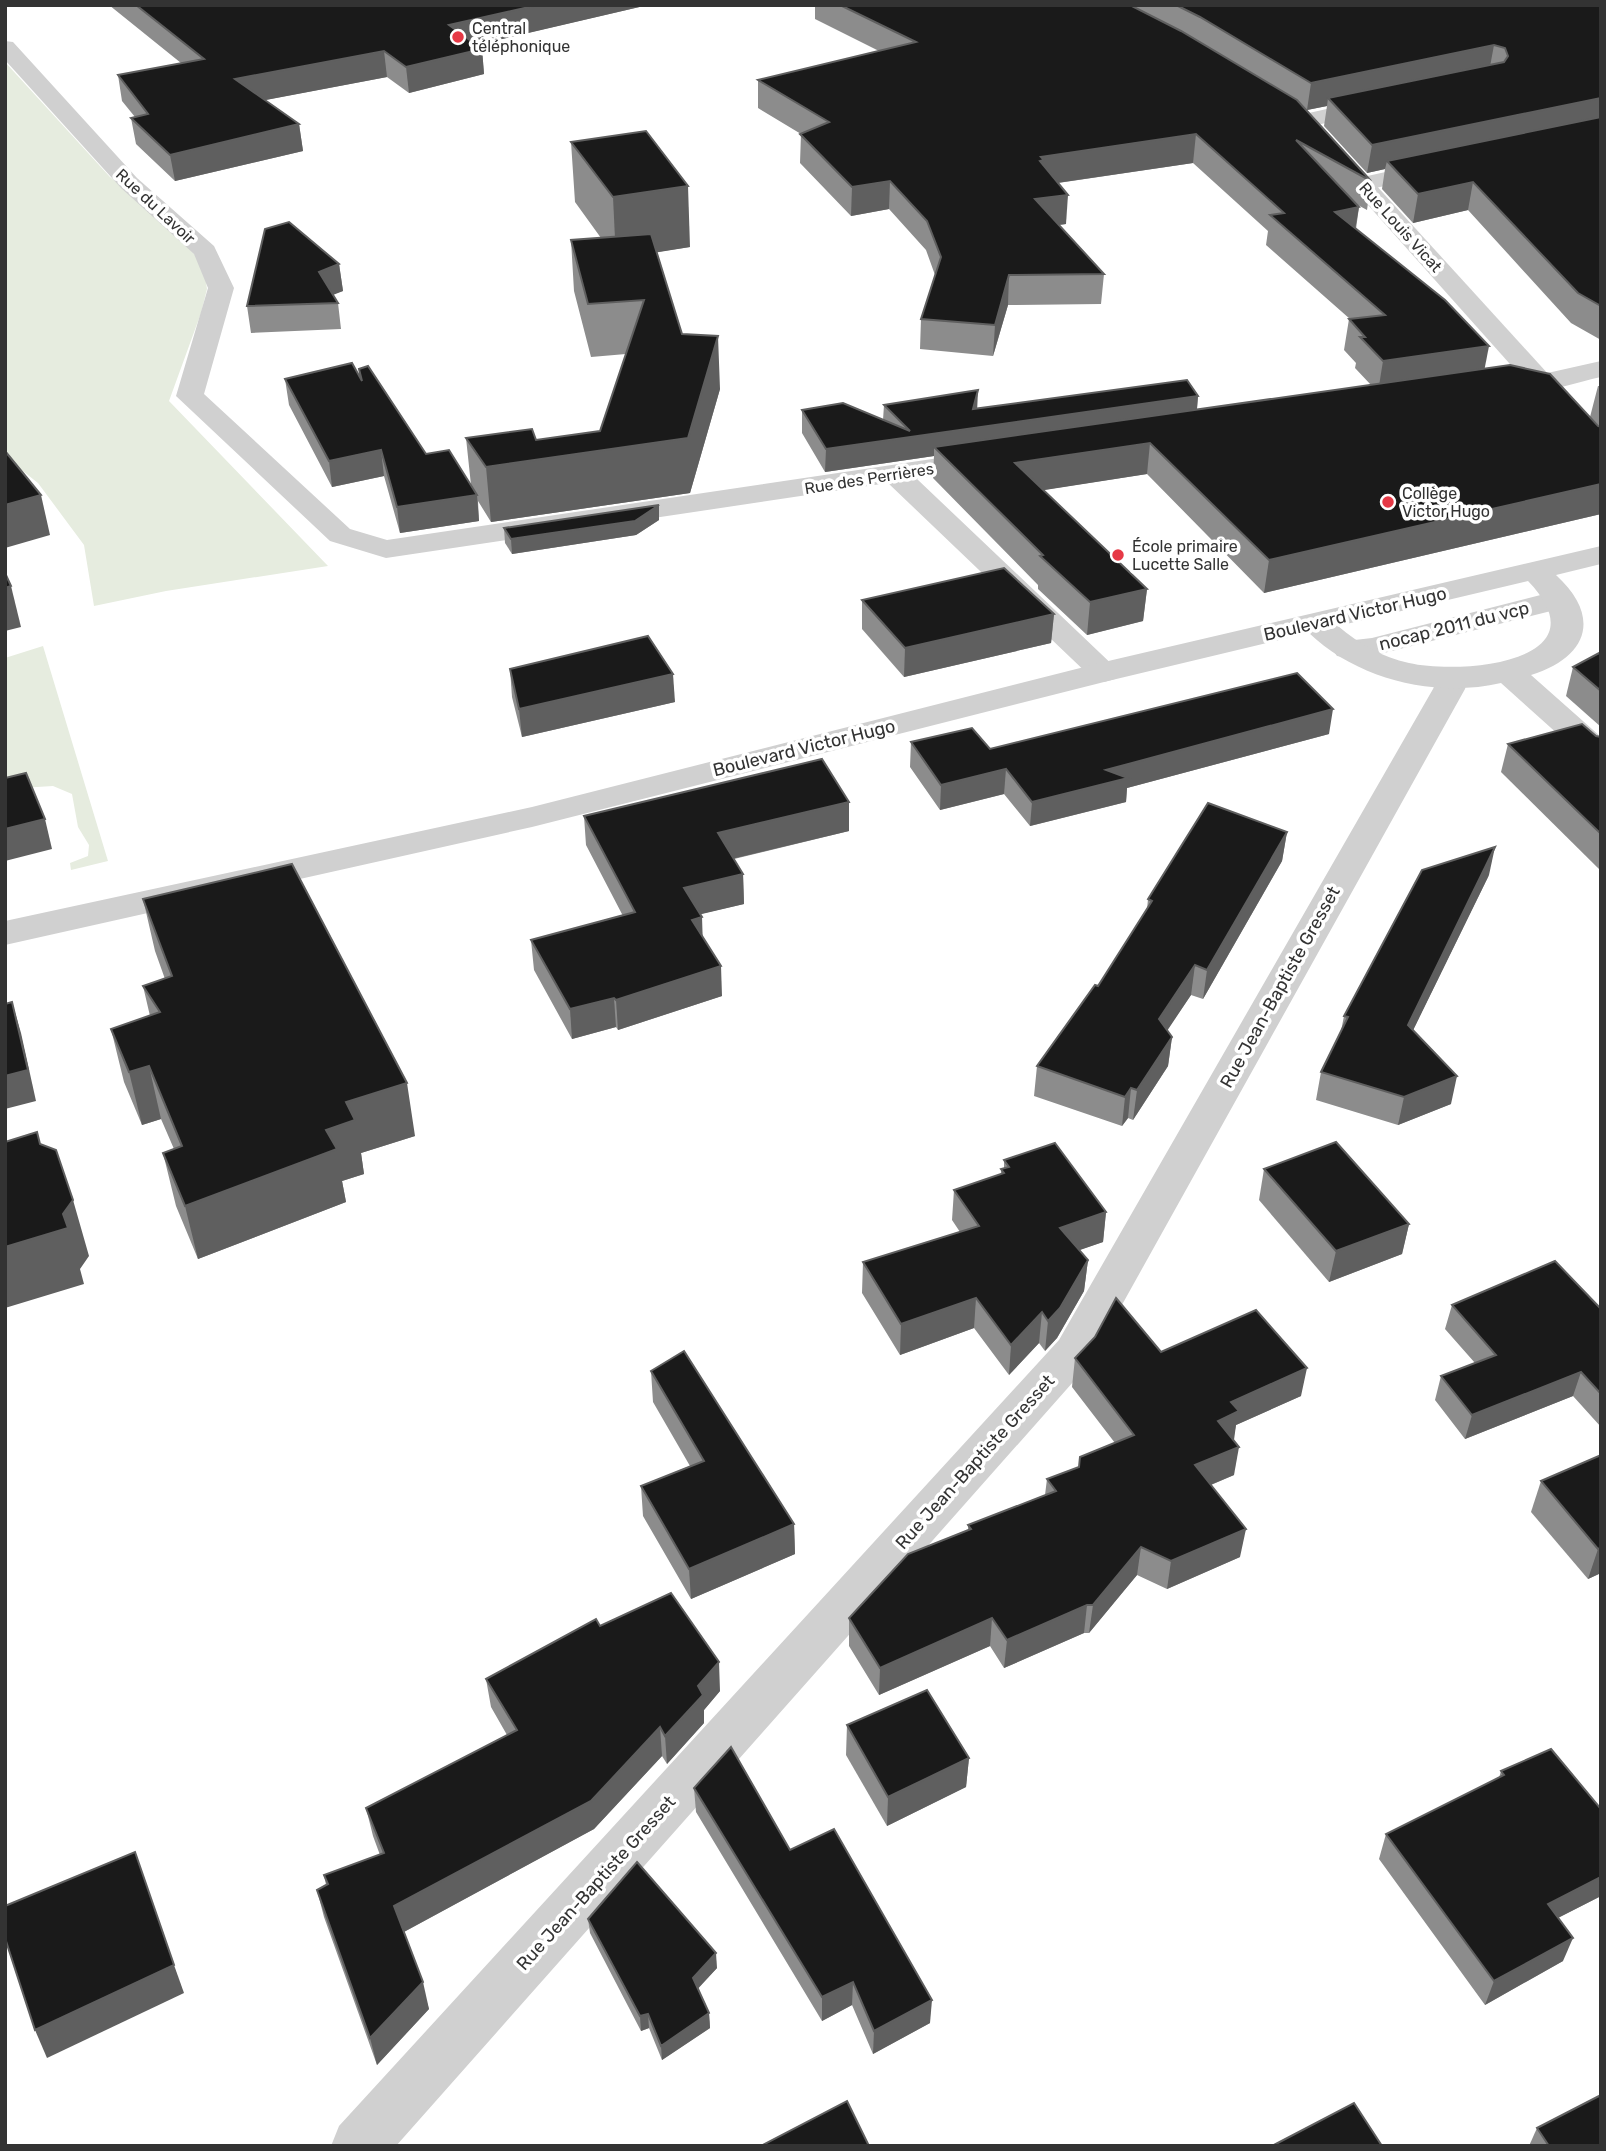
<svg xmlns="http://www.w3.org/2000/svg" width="1606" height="2151" viewBox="0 0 1606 2151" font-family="Rubik,sans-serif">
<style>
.green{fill:#e6ecdf}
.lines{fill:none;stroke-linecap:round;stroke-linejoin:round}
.minor{fill:#d0d0d0;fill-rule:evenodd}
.tertiary{fill:#d0d0d0;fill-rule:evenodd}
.wall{fill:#8c8c8c}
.shaded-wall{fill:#5f5f5f}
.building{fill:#1a1a1a;stroke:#5f5f5f;stroke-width:2}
.poi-dot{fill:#e63946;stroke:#fff;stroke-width:2.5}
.labels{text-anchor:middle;stroke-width:7;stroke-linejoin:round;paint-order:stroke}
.far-poi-label{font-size:16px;fill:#333;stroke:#fff;text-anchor:start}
.far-street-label{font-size:16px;fill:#333;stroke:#fff}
.street-label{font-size:18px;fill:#333;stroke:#fff}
</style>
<rect width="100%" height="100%" fill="#fff"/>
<g class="green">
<polygon points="5,62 110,177 163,220 196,256 205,275 207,289 201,313 169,401 328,566 166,591 94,606 84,545 38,483 5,457"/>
<polygon points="43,646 108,861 71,870 70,863 88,856 89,845 78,827 72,794 53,786 5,789 5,658"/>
</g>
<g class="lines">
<g class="minor">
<polygon points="5,41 13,42 137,178 214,246 234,288 204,394 350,529 387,540 986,451 996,454 1000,460 996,466 917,479 1120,672 1115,679 1104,682 1093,679 888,483 386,558 330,541 176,396 208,288 194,254 121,188 5,60"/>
<polygon points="1377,98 1385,100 1388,105 1385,110 1303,128 1295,126 1292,121 1295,116"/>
<polygon points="1435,161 1443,163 1447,168 1443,173 1362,191 1354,189 1350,184 1354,179"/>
<path d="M1601,361V377C1568,384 1527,400 1493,392L1489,386L1493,380L1543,374Z"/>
<polygon points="1560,590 1571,592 1575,599 1571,606 1372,656 1348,658 1337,656 1332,649 1337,642 1372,638"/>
<polygon points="1452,668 1463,671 1468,678 1465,689 1089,1364 396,2146 331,2146 339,2126 1059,1340 1433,689 1441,671"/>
</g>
<g class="tertiary">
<polygon points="1335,147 1343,149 1601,432 1601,457 1591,455 1327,159 1323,154 1327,149"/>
<path d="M1601,546V564L1556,575C1602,617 1588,657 1531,675L1601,737V765L1589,762L1501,683C1436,698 1358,680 1309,633L1108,681L532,827L5,945V921L532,807L1104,662ZM1528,581C1606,662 1462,675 1409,663C1382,657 1359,644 1338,626Z"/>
</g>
</g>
<g class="wall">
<polygon points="109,5 648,5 476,45 482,49 484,74 409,93 387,77 265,100 299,124 303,151 175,181 136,144 131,118 135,117 122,101 118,75 181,63"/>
<polygon points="815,5 1601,5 1601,340 1571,323 1468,210 1413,223 1382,189 1385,169 1367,173 1324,126 1327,106 1307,110 1371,181 1367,210 1356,204 1359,207 1356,229 1484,369 1599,426 1590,417 1598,386 1601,386 1601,514 1264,593 1147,474 1043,490 1147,589 1143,621 1087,635 1038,589 1038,585 933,478 934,456 825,472 802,433 802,410 883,420 884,405 978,408 1198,396 1197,410 1371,385 1355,368 1356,363 1344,350 1349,319 1350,319 1266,245 1268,231 1193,163 1058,183 1066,224 1059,225 1104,274 1101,304 1008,305 993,356 920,349 921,319 935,275 926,250 889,209 851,216 800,163 801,134 758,108 758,80 879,51 815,19"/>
<polygon points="571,142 690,247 657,252 682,334 720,389 690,493 491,522 478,501 479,521 400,533 384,476 332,487 289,405 285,379 360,377 359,369 426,454 471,485 466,438 536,440 600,431 626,354 591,357 574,291 571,240 601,238 575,202"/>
<polygon points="339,264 343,291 333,294 338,303 341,329 251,333 247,306"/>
<polygon points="659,520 636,535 512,554 505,543 504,528"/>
<polygon points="862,600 1054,614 1051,643 904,677 862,629"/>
<polygon points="1601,652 1601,727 1566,696 1573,667"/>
<polygon points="510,669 675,702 522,737 512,697"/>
<polygon points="1329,734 1127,788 1126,802 1030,826 1004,794 940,810 910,767 911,742 990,749"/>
<polygon points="1596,736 1601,737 1601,871 1501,772 1508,744"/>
<polygon points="849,802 849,831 734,859 743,874 744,904 700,914 702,917 702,936 722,996 618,1030 616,1027 572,1039 534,970 531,940 623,916 586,845 584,816"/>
<polygon points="1287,832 1282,861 1203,999 1191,995 1167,1030 1172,1037 1168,1066 1133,1120 1128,1118 1122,1126 1034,1096 1037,1066 1098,986 1147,909 1148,899"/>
<polygon points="1489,875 1413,1030 1451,1104 1398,1125 1316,1100 1321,1072 1341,1031 1344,1016"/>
<polygon points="143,899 415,1136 361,1153 364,1174 342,1181 346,1202 198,1259 176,1206 163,1153 174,1149 161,1119 142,1125 124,1082 111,1029 150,1016 143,986 165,979 155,951"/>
<polygon points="1004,1160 1106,1212 1103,1242 1079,1250 1088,1260 1084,1291 1057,1338 1045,1351 1039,1343 1009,1375 974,1328 900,1355 862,1293 863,1262 960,1232 952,1220 954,1190 1001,1174 1001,1169 1004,1169"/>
<polygon points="1264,1169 1409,1224 1402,1254 1329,1282 1259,1200"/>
<polygon points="1452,1305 1601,1309 1601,1427 1573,1396 1465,1439 1435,1400 1441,1376 1475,1363 1445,1329"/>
<polygon points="1161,1352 1301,1396 1236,1425 1233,1440 1234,1475 1211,1485 1240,1557 1167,1589 1137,1575 1089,1633 1084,1633 1004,1668 990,1646 879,1695 849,1646 849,1618 968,1530 968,1525 1045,1495 1047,1479 1079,1467 1080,1457 1115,1443 1072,1387 1075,1358"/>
<polygon points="651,1371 794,1524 795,1554 691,1599 643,1516 641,1486 690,1466 653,1402"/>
<polygon points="1601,1455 1601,1573 1588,1579 1531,1512 1541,1481"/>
<polygon points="600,1626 720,1691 704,1710 704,1723 667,1764 662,1756 594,1829 404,1932 429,2009 377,2065 324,1917 317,1890 326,1885 324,1875 380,1855 373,1836 366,1808 507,1735 491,1707 486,1679"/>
<polygon points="847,1725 969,1758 966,1787 887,1826 846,1755"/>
<polygon points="1501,1771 1601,1896 1558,1918 1563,1961 1485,2005 1379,1859 1386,1834 1499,1778"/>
<polygon points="694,1788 790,1850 930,2023 873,2054 852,2005 822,2021 696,1812"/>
<polygon points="588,1919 717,1968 698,1988 709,2013 710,2028 662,2060 649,2028 641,2031 590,1933"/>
<polygon points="1537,2128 1601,2146 1529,2146"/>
</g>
<g class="shaded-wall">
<polygon points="538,5 648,5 451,51 449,25"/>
<polygon points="1494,45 1489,72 1328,98 1327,106 1307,110 1311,83"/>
<polygon points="482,49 484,74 409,93 406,67"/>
<polygon points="384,51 387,77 239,105 235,79"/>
<polygon points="1601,98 1600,124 1387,161 1385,169 1367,173 1372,145"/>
<polygon points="299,124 303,151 175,181 170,155"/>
<polygon points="1196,134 1193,163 1043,185 1040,161 1041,157"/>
<polygon points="890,181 889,209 851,216 852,187"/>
<polygon points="1473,182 1468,210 1413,223 1418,194"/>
<polygon points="688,186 690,247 616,259 613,197"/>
<polygon points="1068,195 1066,224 1033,228 1035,199"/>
<polygon points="1359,207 1354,236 1335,212"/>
<polygon points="339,264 343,291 323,299 319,272"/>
<polygon points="1009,275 1008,305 993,356 995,325"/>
<polygon points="718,336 720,389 690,493 491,522 486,467 688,438"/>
<polygon points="1489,346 1483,377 1378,392 1383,361"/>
<polygon points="978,390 977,413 1198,396 1196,419 934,447 934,456 825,472 826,449 972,428 973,409"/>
<polygon points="1150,443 1147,474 1013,495 1015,463"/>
<polygon points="381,450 384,476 332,487 329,461"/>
<polygon points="1601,484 1601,514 1264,593 1269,560"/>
<polygon points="41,495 50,535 5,548 5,505"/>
<polygon points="477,495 479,521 400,533 397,507"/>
<polygon points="659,505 659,520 636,535 512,554 511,539"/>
<polygon points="11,586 21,627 5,631 5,588"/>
<polygon points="1147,589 1143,621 1087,635 1090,602"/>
<polygon points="1054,614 1051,643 904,677 905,648"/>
<polygon points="673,674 675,702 522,737 519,709"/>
<polygon points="1333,709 1329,734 1127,788 1126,802 1030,826 1032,802 1106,770"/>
<polygon points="1006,769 1004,794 940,810 941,785"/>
<polygon points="849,802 849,831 719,862 718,833"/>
<polygon points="45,819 52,849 5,861 5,829"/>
<polygon points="1287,832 1282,861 1203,999 1207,970"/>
<polygon points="1495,847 1489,875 1402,1053 1408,1025"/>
<polygon points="743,874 744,904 685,918 684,888"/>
<polygon points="702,917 703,947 692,920"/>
<polygon points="1195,965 1191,995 1155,1049 1159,1019"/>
<polygon points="721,966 722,996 618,1030 616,1000"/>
<polygon points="614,998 616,1027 572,1039 570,1009"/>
<polygon points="12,1002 21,1033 36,1101 5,1109 5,1076"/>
<polygon points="1172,1037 1168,1066 1133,1120 1137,1090"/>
<polygon points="149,1066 161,1119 142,1125 129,1072"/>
<polygon points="1457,1076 1451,1104 1398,1125 1404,1097"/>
<polygon points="407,1083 415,1136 361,1153 364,1174 342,1181 346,1202 198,1259 185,1206 326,1130 346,1102"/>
<polygon points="1131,1088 1128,1118 1122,1126 1125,1097"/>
<polygon points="73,1200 89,1256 80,1269 84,1284 5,1308 5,1247 63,1214"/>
<polygon points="1106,1212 1103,1242 1057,1258 1060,1228"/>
<polygon points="1409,1224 1402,1254 1329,1282 1336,1251"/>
<polygon points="1088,1260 1084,1291 1057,1338 1045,1351 1048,1321"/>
<polygon points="976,1298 974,1328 900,1355 901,1324"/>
<polygon points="1042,1312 1039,1343 1009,1375 1011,1345"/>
<polygon points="1307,1368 1301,1396 1236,1425 1234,1440 1218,1421 1231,1402"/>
<polygon points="1581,1372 1573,1396 1465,1439 1472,1415"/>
<polygon points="1239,1447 1234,1475 1191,1493 1195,1465"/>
<polygon points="794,1524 795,1554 691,1599 689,1569"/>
<polygon points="1246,1529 1240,1557 1167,1589 1171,1561"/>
<polygon points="1141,1547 1137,1575 1089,1633 1093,1605"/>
<polygon points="1601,1548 1601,1573 1588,1579 1598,1549"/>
<polygon points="1087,1605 1084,1633 1004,1668 1007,1640"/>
<polygon points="992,1618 990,1646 879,1695 880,1668"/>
<polygon points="719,1662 720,1691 704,1710 704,1723 667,1764 665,1736 698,1686"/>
<polygon points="660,1727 662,1756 594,1829 400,1934 394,1906"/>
<polygon points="969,1758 966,1787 887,1826 888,1797"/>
<polygon points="1601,1877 1601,1896 1538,1928 1548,1904"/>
<polygon points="1573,1938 1563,1961 1485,2005 1494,1981"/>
<polygon points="716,1953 717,1968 694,1993 693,1978"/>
<polygon points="174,1965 184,1993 47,2058 35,2030"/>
<polygon points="423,1982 429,2009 377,2065 370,2038"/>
<polygon points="853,1982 852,2005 822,2021 822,1997"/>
<polygon points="932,2000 930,2023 873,2054 874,2031"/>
<polygon points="709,2013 710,2028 662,2060 661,2046"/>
<polygon points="648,2014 649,2028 641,2031 640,2016"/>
</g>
<g class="building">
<polygon points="136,5 538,5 449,25 482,49 406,67 384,51 235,79 299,124 170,155 131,118 148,114 118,75 204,59"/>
<polygon points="840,5 1130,5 1181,31 1297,100 1371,181 1296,140 1359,207 1335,212 1445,300 1489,346 1383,361 1360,337 1365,337 1349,319 1385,315 1270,215 1284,213 1196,134 1041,157 1044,160 1040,161 1068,195 1035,199 1104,274 1009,275 995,325 921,319 941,257 927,221 890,181 852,187 800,134 829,122 758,80 916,42"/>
<polygon points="1176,5 1601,5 1601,98 1372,145 1328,98 1504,62 1508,56 1505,48 1494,45 1311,83 1200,17"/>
<polygon points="1601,117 1601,306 1578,293 1473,182 1418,194 1387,161"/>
<polygon points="646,131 688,186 613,197 571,142"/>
<polygon points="289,222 339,264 319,272 338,303 247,306 265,229"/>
<polygon points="651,234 682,334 718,336 688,438 486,467 466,438 532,429 536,440 600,431 644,300 588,304 571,240"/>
<polygon points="352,363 362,381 359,369 368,366 426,454 449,450 477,495 397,507 381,450 329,461 285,379"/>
<polygon points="1510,365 1550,374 1598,426 1601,427 1601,484 1269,560 1150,443 1015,463 1147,589 1090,602 1040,556 1043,555 934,447"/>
<polygon points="1187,380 1198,396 826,449 802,410 843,403 910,431 884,405 978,390 973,409"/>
<polygon points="5,451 41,495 5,505"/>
<polygon points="659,505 635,521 511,539 504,528"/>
<polygon points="1004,568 1054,614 905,648 862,600"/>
<polygon points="5,573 11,586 5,588"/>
<polygon points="648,636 673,674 519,709 510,669"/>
<polygon points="1601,652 1601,691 1573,667"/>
<polygon points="1297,673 1333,709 1106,770 1128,778 1032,802 1006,769 941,785 911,742 972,728 990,749"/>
<polygon points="1582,724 1596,736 1601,737 1601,834 1508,744"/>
<polygon points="822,759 849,802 718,833 743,874 684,888 702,917 692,920 721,966 616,1000 614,998 570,1009 531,940 635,912 584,816"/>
<polygon points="26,773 45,819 5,829 5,778"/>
<polygon points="1208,803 1287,832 1207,970 1195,965 1159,1019 1172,1037 1137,1090 1131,1088 1125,1097 1037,1066 1095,985 1098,986 1152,901 1148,899"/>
<polygon points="1495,847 1408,1025 1457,1076 1404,1097 1321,1072 1348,1017 1344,1016 1422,870"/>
<polygon points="292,864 407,1083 346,1102 355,1120 326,1130 337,1149 185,1206 163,1153 182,1146 149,1066 129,1072 111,1029 160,1012 143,986 172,976 143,899"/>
<polygon points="12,1002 28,1070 5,1076 5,1004"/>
<polygon points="37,1132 40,1144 56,1150 73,1200 63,1214 68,1228 5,1247 5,1142"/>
<polygon points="1336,1142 1409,1224 1336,1251 1264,1169"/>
<polygon points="1055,1143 1106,1212 1060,1228 1088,1260 1060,1308 1048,1321 1042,1312 1011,1345 976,1298 901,1324 863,1262 979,1226 954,1190 1004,1173 1001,1169 1009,1167 1004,1160"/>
<polygon points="1555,1261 1601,1309 1601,1394 1581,1372 1472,1415 1441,1376 1496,1355 1452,1305"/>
<polygon points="1116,1298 1161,1352 1256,1310 1307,1368 1231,1402 1239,1411 1218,1421 1239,1447 1195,1465 1246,1529 1171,1561 1141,1547 1093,1605 1087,1605 1007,1640 992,1618 880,1668 849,1618 908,1554 971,1529 968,1525 1056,1491 1047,1479 1079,1467 1080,1457 1134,1435 1075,1358 1095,1337"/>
<polygon points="684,1351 794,1524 689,1569 641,1486 704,1461 651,1371"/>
<polygon points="1601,1455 1601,1548 1598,1549 1541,1481"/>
<polygon points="671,1593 719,1662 698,1686 703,1695 665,1736 660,1727 591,1801 394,1906 423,1982 370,2038 317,1890 328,1884 324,1875 384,1853 366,1808 517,1730 486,1679 596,1619 600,1626"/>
<polygon points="927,1690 969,1758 888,1797 847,1725"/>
<polygon points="731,1747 790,1850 834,1829 932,2000 874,2031 853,1982 822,1997 694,1788"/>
<polygon points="1551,1749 1601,1809 1601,1877 1548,1904 1573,1938 1494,1981 1386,1834 1504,1775 1501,1771"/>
<polygon points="135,1852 174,1965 35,2030 5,1938 5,1906"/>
<polygon points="637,1862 716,1953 693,1978 709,2013 661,2046 648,2014 640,2016 588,1919"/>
<polygon points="1601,2095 1601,2146 1549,2146 1537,2128"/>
<polygon points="847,2101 869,2146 761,2146"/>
<polygon points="1354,2103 1382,2146 1272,2146"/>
</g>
<g class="poi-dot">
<circle cx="458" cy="37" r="7"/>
<circle cx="1388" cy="502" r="7"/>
<circle cx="1118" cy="555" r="7"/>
</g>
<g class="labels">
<g class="far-poi-label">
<text x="472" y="34">Central<tspan x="472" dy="18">téléphonique</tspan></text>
<text x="1402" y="499">Collège<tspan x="1402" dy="18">Victor Hugo</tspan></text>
<text x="1132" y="552">École primaire<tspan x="1132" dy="18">Lucette Salle</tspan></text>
</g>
<g class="far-street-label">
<text transform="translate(156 206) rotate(43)" y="6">Rue du Lavoir</text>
<text transform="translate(1401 227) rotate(48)" y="6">Rue Louis Vicat</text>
<text transform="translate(869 478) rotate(-9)" y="6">Rue des Perrières</text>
</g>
<g class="street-label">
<text transform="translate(1355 614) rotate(-13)" y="6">Boulevard Victor Hugo</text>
<text transform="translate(1454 626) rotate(-14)" y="6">nocap 2011 du vcp</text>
<text transform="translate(804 748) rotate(-14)" y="6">Boulevard Victor Hugo</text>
<text transform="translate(1280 987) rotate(-61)" y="6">Rue Jean-Baptiste Gresset</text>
<text transform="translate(975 1462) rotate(-48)" y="6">Rue Jean-Baptiste Gresset</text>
<text transform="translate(596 1883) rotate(-48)" y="6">Rue Jean-Baptiste Gresset</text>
</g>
</g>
<rect width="1606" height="2151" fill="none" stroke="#333333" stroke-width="14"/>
</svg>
